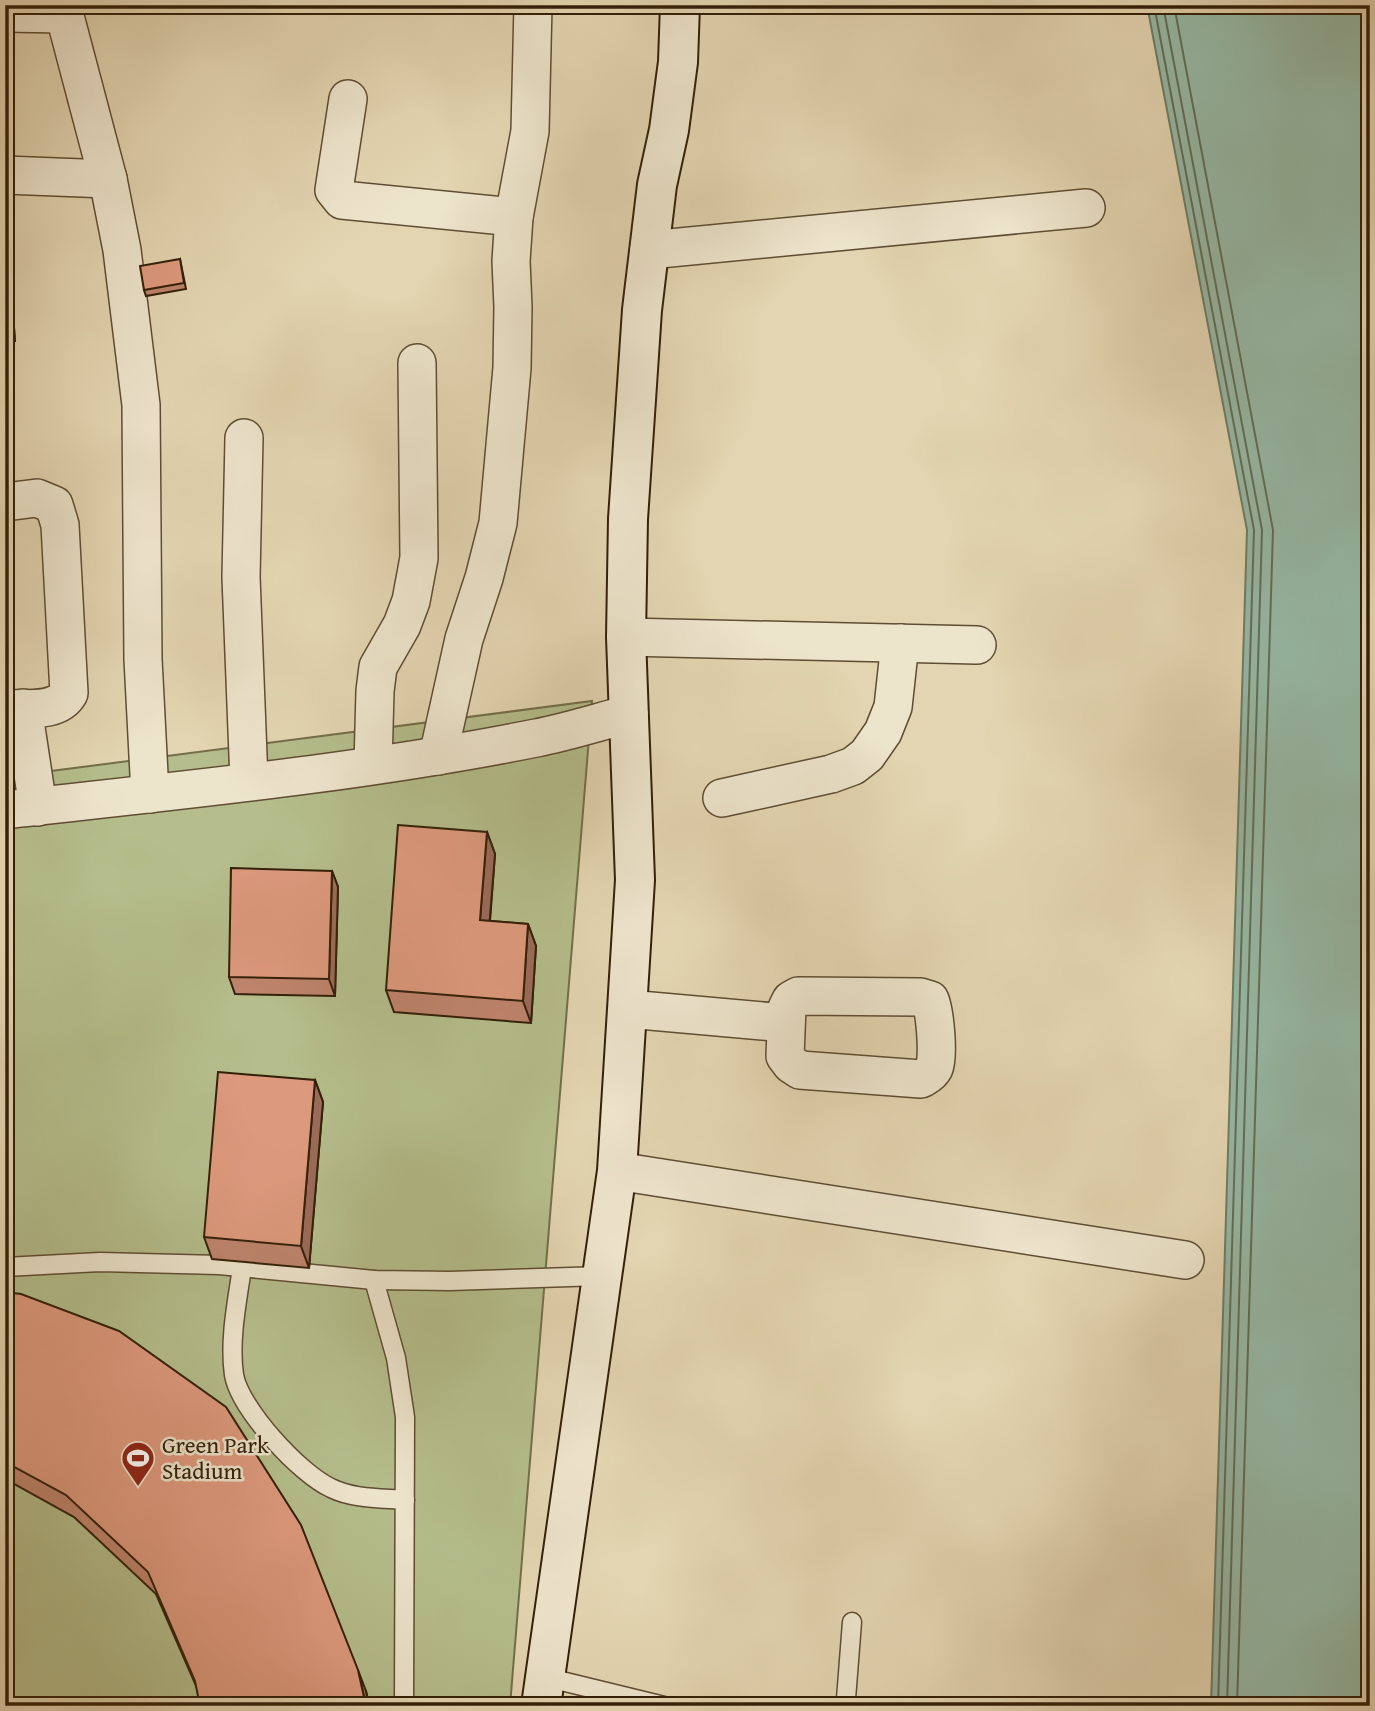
<svg xmlns="http://www.w3.org/2000/svg" width="1375" height="1711" viewBox="0 0 1375 1711" font-family="'Gentium Book Plus',serif">
<style>
.green{fill:#b4bd8b;stroke:#746e4a;stroke-width:2}
.water{fill:#96b9a6;stroke:#6e7c67;stroke-width:2}
.lines{fill:none;stroke-linecap:round;stroke-linejoin:round}
.shore{stroke:#646c58;stroke-width:2}
.lane-casing{stroke:#5f4d33;stroke-width:21}
.street-casing{stroke:#5f4d33;stroke-width:40}
.secondary-casing{stroke:#332009;stroke-width:42}
.lane{stroke:#ede4cc;stroke-width:18}
.street{stroke:#ede4cc;stroke-width:37}
.secondary{stroke:#ede4cc;stroke-width:38}
.wall{fill:#be846c;stroke:#332009;stroke-width:2}
.shaded-wall{fill:#9b6b58;stroke:#332009;stroke-width:2}
.building{fill:#dd997d;stroke:#332009;stroke-width:2}
.labels{text-anchor:middle;stroke-width:5;stroke-linejoin:round;paint-order:stroke}
.poi-label{font-size:23px;fill:#332009;stroke:#ede4cc;text-anchor:start}
</style>
<rect width="100%" height="100%" fill="#e3d5b1"/>
<filter id="stains"><feTurbulence type="fractalNoise" baseFrequency=".00286" numOctaves="4"/><feColorMatrix values="0 0 0 0 .2 0 0 0 0 .09 0 0 0 0 .02 0 0 0 .5 -.17"/></filter>
<radialGradient id="worn" r=".72"><stop offset=".6" stop-color="#630" stop-opacity="0"/><stop offset="1" stop-color="#630" stop-opacity=".3"/></radialGradient>
<polygon class="green" points="592,701 510,1706 5,1706 5,777"/>
<polygon class="water" points="1147,5 1370,5 1370,1706 1211,1706 1247,530"/>
<g class="lines">
<g class="shore">
<polyline points="1154,5 1254,530 1218,1706"/>
<polyline points="1163,5 1262,530 1227,1706"/>
<polyline points="1174,5 1273,530 1237,1706"/>
</g>
<defs>
<g id="lane">
<polyline points="5,1267 100,1262 219,1265 374,1280 450,1281 602,1276"/>
<path d="M242,1268C237,1302 229,1341 234,1375C240,1409 300,1474 331,1488C353,1499 381,1498 405,1500"/>
<polyline points="374,1280 396,1358 405,1417 404,1706"/>
<polyline points="545,1677 664,1706"/>
<polyline points="844,1706 846,1699 852,1622"/>
</g>
<g id="street">
<polyline points="62,5 108,179 122,250 141,405 143,659 150,794"/>
<polyline points="5,13 64,14"/>
<polyline points="348,99 334,190 342,200 514,217"/>
<polyline points="5,175 108,179"/>
<polyline points="649,250 1086,208"/>
<polyline points="244,438 241,577 249,781"/>
<path d="M5,502L37,498L54,505L60,525L69,693C58,713 26,708 5,709"/>
<polyline points="626,637 977,645"/>
<polyline points="23,708 38,807"/>
<polyline points="438,756 464,639 484,578 498,523 512,368 513,307 511,261 514,217 530,131 533,5"/>
<polyline points="373,765 375,691 378,667 402,625 411,601 419,558 417,363"/>
<polyline points="722,798 831,774 853,766 867,755 883,732 893,707 900,643"/>
<path d="M5,810C182,790 361,773 536,738C567,732 598,722 629,714"/>
<path d="M798,996L920,997L930,1000C935,1012 939,1056 934,1068C931,1074 926,1076 921,1079L800,1070L791,1064L785,1056L787,1008L791,1000Z"/>
<polyline points="628,1009 785,1023"/>
<polyline points="617,1171 1185,1260"/>
</g>
<polyline id="secondary" points="541,1706 617,1171 635,880 626,637 628,519 642,310 657,185 669,130 678,62 680,5"/>
</defs>
<use href="#lane" class="lane-casing"/>
<use href="#street" class="street-casing"/>
<use href="#secondary" class="secondary-casing"/>
<use href="#lane" class="lane"/>
<use href="#street" class="street"/>
<use href="#secondary" class="secondary"/>
</g>
<g class="wall">
<polygon points="180,259 186,289 146,296 144,290"/>
<polygon points="8,289 12,301 15,341 5,341 5,290"/>
<polygon points="487,832 495,854 490,921 528,924 536,946 531,1023 394,1012 386,990"/>
<polygon points="332,871 338,887 335,996 235,994 229,977"/>
<polygon points="315,1080 323,1102 309,1268 212,1259 204,1237"/>
<polygon points="5,1292 366,1691 369,1706 200,1706 197,1688 156,1594 74,1517 5,1479"/>
</g>
<g class="shaded-wall">
<polygon points="8,289 12,301 15,341 11,329"/>
<polygon points="487,832 495,854 488,942 480,920"/>
<polygon points="332,871 338,887 335,996 329,979"/>
<polygon points="528,924 536,946 531,1023 523,1001"/>
<polygon points="315,1080 323,1102 309,1268 301,1246"/>
<polygon points="358,1670 366,1691 369,1706 366,1706"/>
</g>
<g class="building">
<polygon points="180,259 184,283 144,290 140,266"/>
<polygon points="8,289 11,329 5,330 5,290"/>
<polygon points="398,825 487,832 480,920 528,924 523,1001 386,990"/>
<polygon points="231,868 332,871 329,979 229,977"/>
<polygon points="218,1072 315,1080 301,1246 204,1237"/>
<polygon points="5,1292 21,1294 119,1331 226,1407 301,1525 358,1670 366,1706 200,1706 195,1681 148,1572 66,1495 5,1462"/>
</g>
<defs>
<symbol id="stadium-pin" viewBox="-11 -11 22 30"><path d="M0 17L-7.5 6A9.5 9.5 0 1 1 7.5 6Z" fill="#8f2418" stroke="#ede4cc"/><path d="M0-5a6.5 5 0 1 0 0 10a6.5 5 0 1 0 0-10ZM-3.5-1.8h7v3.6h-7Z" fill="#fff"/></symbol>
</defs>
<g fill-rule="evenodd">
<use href="#stadium-pin" x="119" y="1439" width="38" height="52"/>
</g>
<g class="labels">
<g class="poi-label">
<text x="162" y="1453">Green Park<tspan x="162" dy="26">Stadium</tspan></text>
</g>
</g>
<rect width="1375" height="1711" fill="none" stroke="#e3d5b1" stroke-width="28"/>
<rect x="7" y="7" width="1361" height="1697" fill="none" stroke="#332009" stroke-width="3.5"/>
<rect x="14" y="14" width="1347" height="1683" fill="none" stroke="#332009" stroke-width="2"/>
<rect width="100%" height="100%" filter="url(#stains)"/>
<rect width="100%" height="100%" fill="url(#worn)"/>
</svg>
